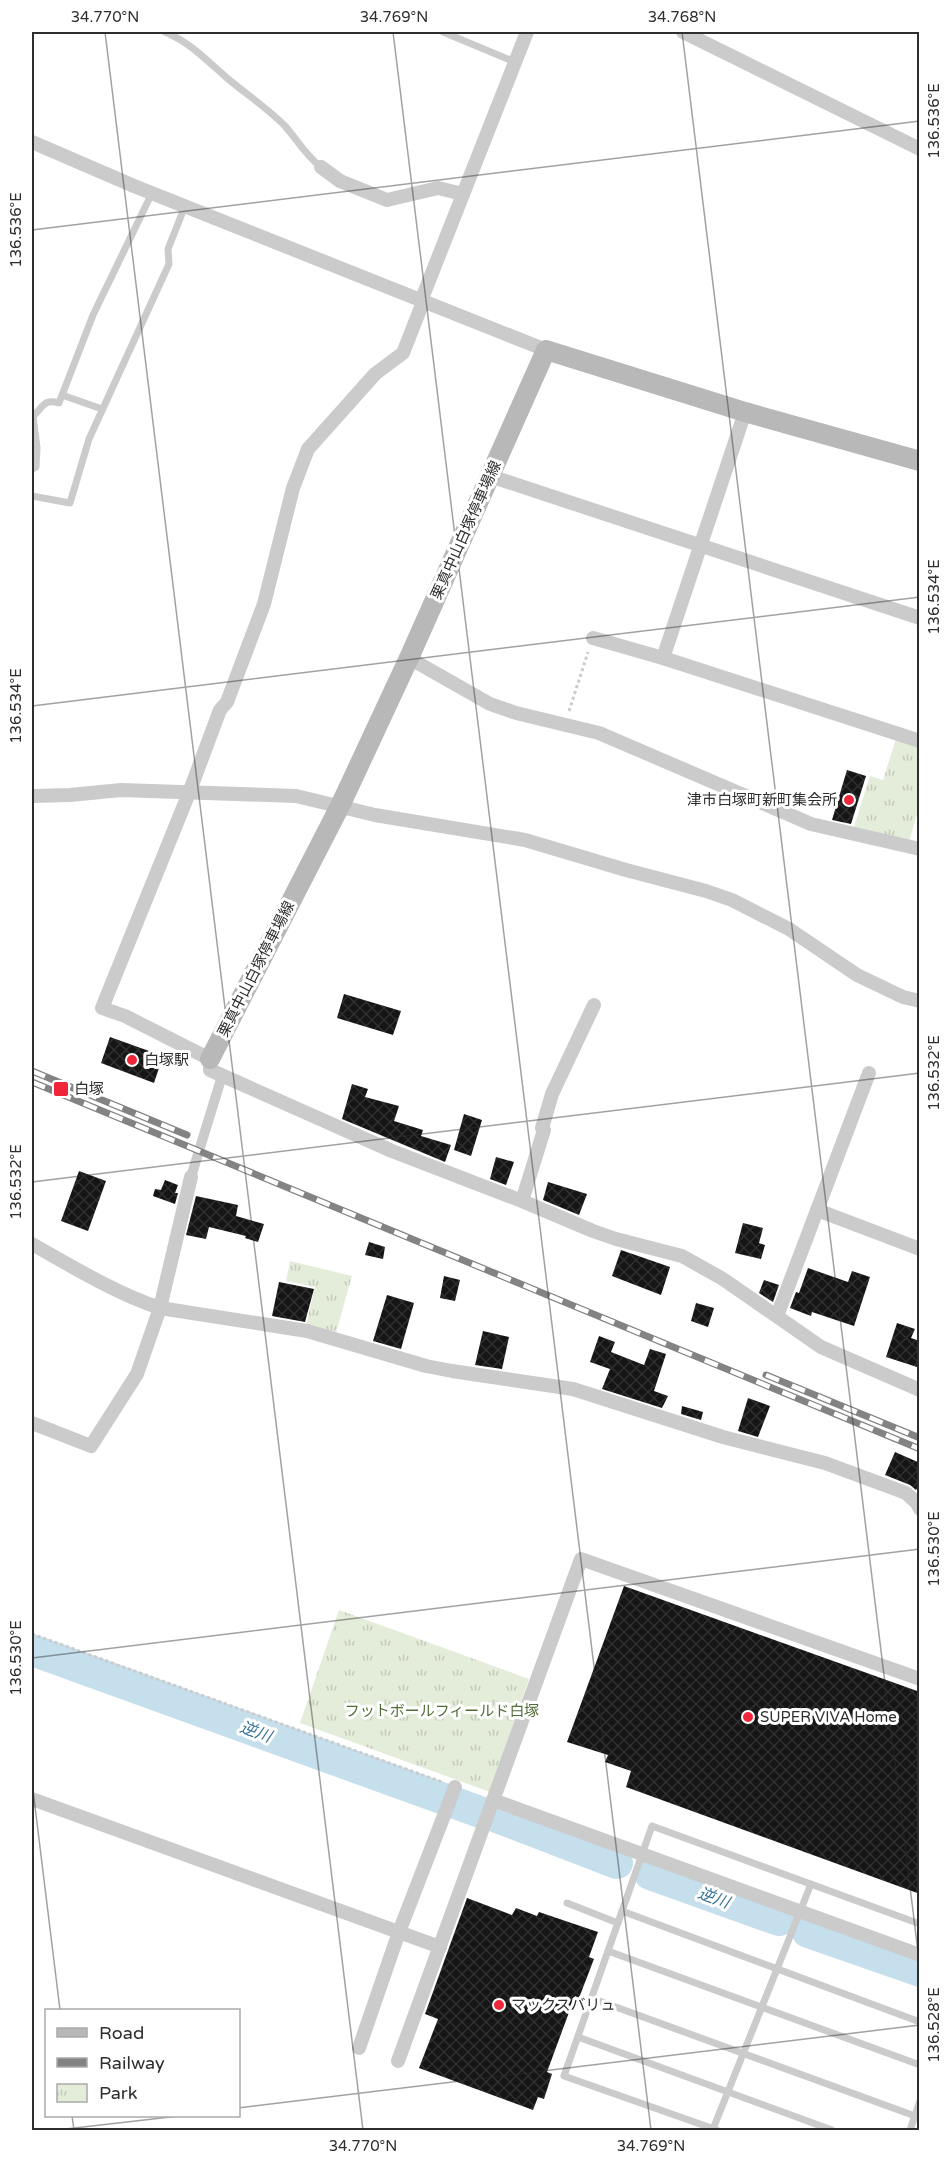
<svg xmlns="http://www.w3.org/2000/svg" width="951" height="2162" viewBox="0 0 951 2162" font-family="'Varela Round','Noto Sans JP',sans-serif">
<style>
.park{fill:url(#park-tufts)}
.lines{fill:none;stroke-linecap:round;stroke-linejoin:round}
.river{stroke:#c5dfed;stroke-width:32}
.building{fill:url(#building-cross-hatch)}
.path{stroke:#cbcbcb;stroke-width:3;stroke-dasharray:3 3;stroke-linecap:butt}
.service{stroke:#cbcbcb;stroke-width:7}
.pedestrian{stroke:#cbcbcb;stroke-width:10}
.minor{stroke:#cbcbcb;stroke-width:14}
.secondary{stroke:#b8b8b8;stroke-width:20}
.rail-casing{stroke:#838383;stroke-width:7}
.rail{stroke:#fff;stroke-width:4.5;stroke-dasharray:14;stroke-linecap:butt}
.ticks{fill:none;stroke:#2e2e2e;stroke-width:1.5;stroke-opacity:0.45}
.poi-dot{fill:#f0253a;stroke:#fff;stroke-width:2}
.labels{text-anchor:middle;stroke-width:6;stroke-linejoin:round;paint-order:stroke}
.street-label{font-size:15px;fill:#2e2e2e;stroke:#fff}
.poi-label{font-size:15px;fill:#2e2e2e;stroke:#fff;text-anchor:start}
.park-label{font-size:15px;fill:#526c38;stroke:#fff}
.water-label{font-size:16px;font-style:italic;fill:#377394;stroke:#fff}
.neatline{fill:none;stroke:#2e2e2e;stroke-width:2}
.ticks-label{font-size:15px;text-anchor:middle;fill:#2e2e2e}
</style>
<defs>
<pattern id="park-tufts" width="24" height="20" patternUnits="userSpaceOnUse" patternTransform="scale(1.5)"><rect width="24" height="20" fill="#e4ecda"/><path d="M3 7l-1-3M5 7V3M7 7l1-3M15 17l-1-3M17 17v-4M19 17l1-3" fill="none" stroke="#c4cbbb"/></pattern>
<pattern id="building-cross-hatch" width="8" height="8" patternUnits="userSpaceOnUse" patternTransform="scale(1.5)"><rect width="8" height="8" fill="#151515"/><path d="M0 0l8 8M0 8l8-8" fill="none" stroke="#2f2f2f"/></pattern>
</defs>
<rect width="100%" height="100%" fill="#fff"/>
<g class="park">
<polygon points="896,739 919,747 919,807 909,842 853,830 870,776 883,780"/>
<polygon points="290,1261 352,1276 336,1333 306,1326 315,1287 286,1281"/>
<polygon points="339,1610 529,1679 490,1792 300,1723"/>
</g>
<g class="lines">
<g class="river">
<polyline points="32,1650 480,1812"/>
<polyline points="497,1817 617,1863"/>
<polyline points="650,1874 779,1920"/>
<polyline points="808,1932 920,1971"/>
</g>
</g>
<g class="building">
<polygon points="847,770 866,776 851,824 832,820"/>
<polygon points="344,994 401,1011 393,1035 337,1018"/>
<polygon points="110,1037 163,1056 154,1083 101,1063"/>
<polygon points="352,1084 368,1089 365,1097 399,1106 394,1121 423,1130 421,1136 451,1145 445,1162 342,1119"/>
<polygon points="464,1114 482,1120 471,1156 454,1150"/>
<polygon points="496,1157 514,1162 506,1185 490,1179"/>
<polygon points="79,1171 106,1181 88,1231 61,1221"/>
<polygon points="165,1180 178,1185 175,1193 178,1193 175,1204 153,1196 155,1189 161,1190"/>
<polygon points="548,1182 587,1194 579,1215 543,1200"/>
<polygon points="196,1196 238,1205 236,1216 264,1224 258,1242 245,1238 246,1236 209,1227 206,1239 186,1235"/>
<polygon points="743,1223 763,1228 759,1243 765,1245 761,1259 735,1253"/>
<polygon points="369,1242 385,1247 383,1259 365,1255"/>
<polygon points="621,1250 670,1267 661,1295 612,1276"/>
<polygon points="808,1268 848,1282 852,1271 870,1277 854,1326 812,1312 811,1316 790,1308 796,1292 799,1293"/>
<polygon points="444,1276 460,1280 455,1301 440,1298"/>
<polygon points="764,1280 779,1285 773,1302 759,1293"/>
<polygon points="279,1282 314,1289 305,1322 272,1316"/>
<polygon points="387,1295 414,1303 401,1349 373,1341"/>
<polygon points="696,1303 714,1308 708,1327 691,1321"/>
<polygon points="897,1323 915,1329 911,1338 920,1341 920,1368 886,1357"/>
<polygon points="483,1331 509,1337 502,1369 475,1365"/>
<polygon points="599,1336 615,1342 611,1352 644,1365 650,1349 666,1354 654,1391 668,1396 662,1408 602,1389 610,1369 590,1362"/>
<polygon points="748,1398 770,1406 758,1437 738,1431"/>
<polygon points="682,1406 703,1412 701,1420 681,1414"/>
<polygon points="895,1452 920,1463 920,1483 916,1490 910,1485 885,1475"/>
<polygon points="624,1586 920,1692 920,1894 626,1787 631,1771 605,1762 608,1755 567,1742"/>
<polygon points="467,1898 512,1915 516,1908 537,1916 539,1912 598,1932 589,1957 594,1959 579,1998 575,1996 547,2072 552,2074 544,2099 538,2097 533,2110 419,2068 438,2019 425,2014"/>
</g>
<g class="lines">
<g class="path">
<polyline points="569,711 588,652"/>
<polyline points="32,1634 442,1782"/>
</g>
<g class="service">
<path d="M165,32C191,43 206,60 227,78C246,94 267,108 284,125C297,139 305,155 321,167"/>
<polyline points="443,32 515,62"/>
<polyline points="62,395 102,409"/>
<path d="M32,417C43,409 42,398 59,403L93,315L152,193"/>
<polyline points="32,469 36,467 37,448 33,416"/>
<polyline points="32,496 70,503 89,439 169,264 168,249 185,206"/>
<polyline points="567,1903 618,1923"/>
<polyline points="622,1911 920,2022"/>
<polyline points="608,1951 920,2065"/>
<polyline points="591,1998 915,2116"/>
<polyline points="578,2037 832,2130"/>
<polyline points="713,2129 811,1884"/>
<polyline points="717,2130 564,2076 652,1826 920,1924"/>
<polyline points="910,2130 920,2101"/>
</g>
<polyline class="pedestrian" points="191,1177 222,1076"/>
<g class="minor">
<polyline points="683,32 920,149"/>
<polyline points="32,142 134,186 546,350"/>
<polyline points="321,167 340,181 387,200 438,188 463,194"/>
<polyline points="421,301 527,32"/>
<polyline points="423,302 403,353 375,374 308,449 293,488 264,604 227,702 220,710 189,793 102,1008 125,1016 210,1059 210,1070 392,1151 522,1201 593,1231 616,1239 682,1256 723,1279 821,1347 920,1390"/>
<polyline points="490,476 920,618"/>
<polyline points="593,638 663,658 920,741"/>
<polyline points="409,658 490,704 516,713 599,733 811,824 920,849"/>
<polyline points="663,658 745,412"/>
<polyline points="32,796 70,795 121,790 296,796 375,815 525,840 626,870 706,891 732,900 789,929 857,975 903,997 920,1001"/>
<polyline points="522,1201 544,1130 542,1128 552,1094 594,1005"/>
<polyline points="817,1210 920,1249"/>
<path d="M32,1244C71,1266 117,1294 160,1308L307,1331L426,1366L452,1371L573,1389L723,1437L825,1463L906,1493L917,1503L920,1509"/>
<polyline points="777,1316 869,1073"/>
<polyline points="32,1423 91,1446 137,1374 160,1308 191,1177"/>
<polyline points="32,1799 440,1947"/>
<polyline points="493,1800 920,1955"/>
<polyline points="359,2048 399,1932 455,1787"/>
<polyline points="398,2061 581,1559 920,1679"/>
</g>
<polyline class="secondary" points="210,1059 340,806 409,658 546,350 745,412 920,461"/>
<defs>
<g id="rail">
<polyline points="32,1071 187,1135"/>
<polyline points="32,1082 920,1449"/>
<polyline points="766,1375 920,1438"/>
</g>
</defs>
<use href="#rail" class="rail-casing"/>
<use href="#rail" class="rail"/>
</g>
<path class="ticks" d="M105,32L363,2130M393,32L651,2130M682,32L920,1968M32,230L920,121M32,706L920,597M32,1182L920,1073M32,1658L920,1549M32,1782L60,2010M238,2108L920,2025M72,2116L74,2130M57,2130L179,2116"/>
<g class="poi-dot">
<circle cx="849" cy="800" r="6"/>
<circle cx="132" cy="1060" r="6"/>
<rect x="53" y="1081" width="16" height="16" rx="3"/>
<circle cx="748" cy="1717" r="6"/>
<circle cx="499" cy="2005" r="6"/>
</g>
<g class="labels">
<g class="street-label">
<text transform="translate(466 530) rotate(-66)" y="5">栗真中山白塚停車場線</text>
<text transform="translate(256 969) rotate(-63)" y="5">栗真中山白塚停車場線</text>
</g>
<g class="poi-label">
<text x="837" y="805" text-anchor="end">津市白塚町新町集会所</text>
<text x="144" y="1065">白塚駅</text>
<text x="74" y="1094">白塚</text>
<text x="760" y="1722">SUPER VIVA Home</text>
<text x="511" y="2010">マックスバリュ</text>
</g>
<g class="park-label">
<text x="442" y="1716">フットボールフィールド白塚</text>
</g>
<g class="water-label">
<text transform="translate(256 1731) rotate(20)" y="6">逆川</text>
<text transform="translate(714 1897) rotate(20)" y="6">逆川</text>
</g>
</g>
<rect width="951" height="2162" fill="none" stroke="#ffffff" stroke-width="66"/>
<rect x="45" y="2009" width="195" height="108" fill="#ffffff" stroke="#ababab" stroke-width="1.5"/>
<rect x="57" y="2028" width="30" height="9" fill="#b8b8b8" stroke="#ababab" stroke-width="1.5"/>
<text x="99" y="2039" font-size="18" fill="#2e2e2e">Road</text>
<rect x="57" y="2058" width="30" height="9" fill="#838383" stroke="#ababab" stroke-width="1.5"/>
<text x="99" y="2069" font-size="18" fill="#2e2e2e">Railway</text>
<rect x="57" y="2084" width="30" height="18" fill="url(#park-tufts)" stroke="#ababab" stroke-width="1.5"/>
<text x="99" y="2099" font-size="18" fill="#2e2e2e">Park</text>
<rect x="33" y="33" width="885" height="2096" class="neatline"/>
<g class="ticks-label">
<text x="105" y="22">34.770°N</text>
<text x="394" y="22">34.769°N</text>
<text x="682" y="22">34.768°N</text>
<text transform="translate(934 121) rotate(-90)" y="5">136.536°E</text>
<text transform="translate(16 230) rotate(-90)" y="5">136.536°E</text>
<text transform="translate(934 597) rotate(-90)" y="5">136.534°E</text>
<text transform="translate(16 706) rotate(-90)" y="5">136.534°E</text>
<text transform="translate(934 1073) rotate(-90)" y="5">136.532°E</text>
<text transform="translate(16 1182) rotate(-90)" y="5">136.532°E</text>
<text transform="translate(934 1549) rotate(-90)" y="5">136.530°E</text>
<text transform="translate(16 1658) rotate(-90)" y="5">136.530°E</text>
<text transform="translate(934 2025) rotate(-90)" y="5">136.528°E</text>
<text x="363" y="2151">34.770°N</text>
<text x="651" y="2151">34.769°N</text>
</g>
</svg>
